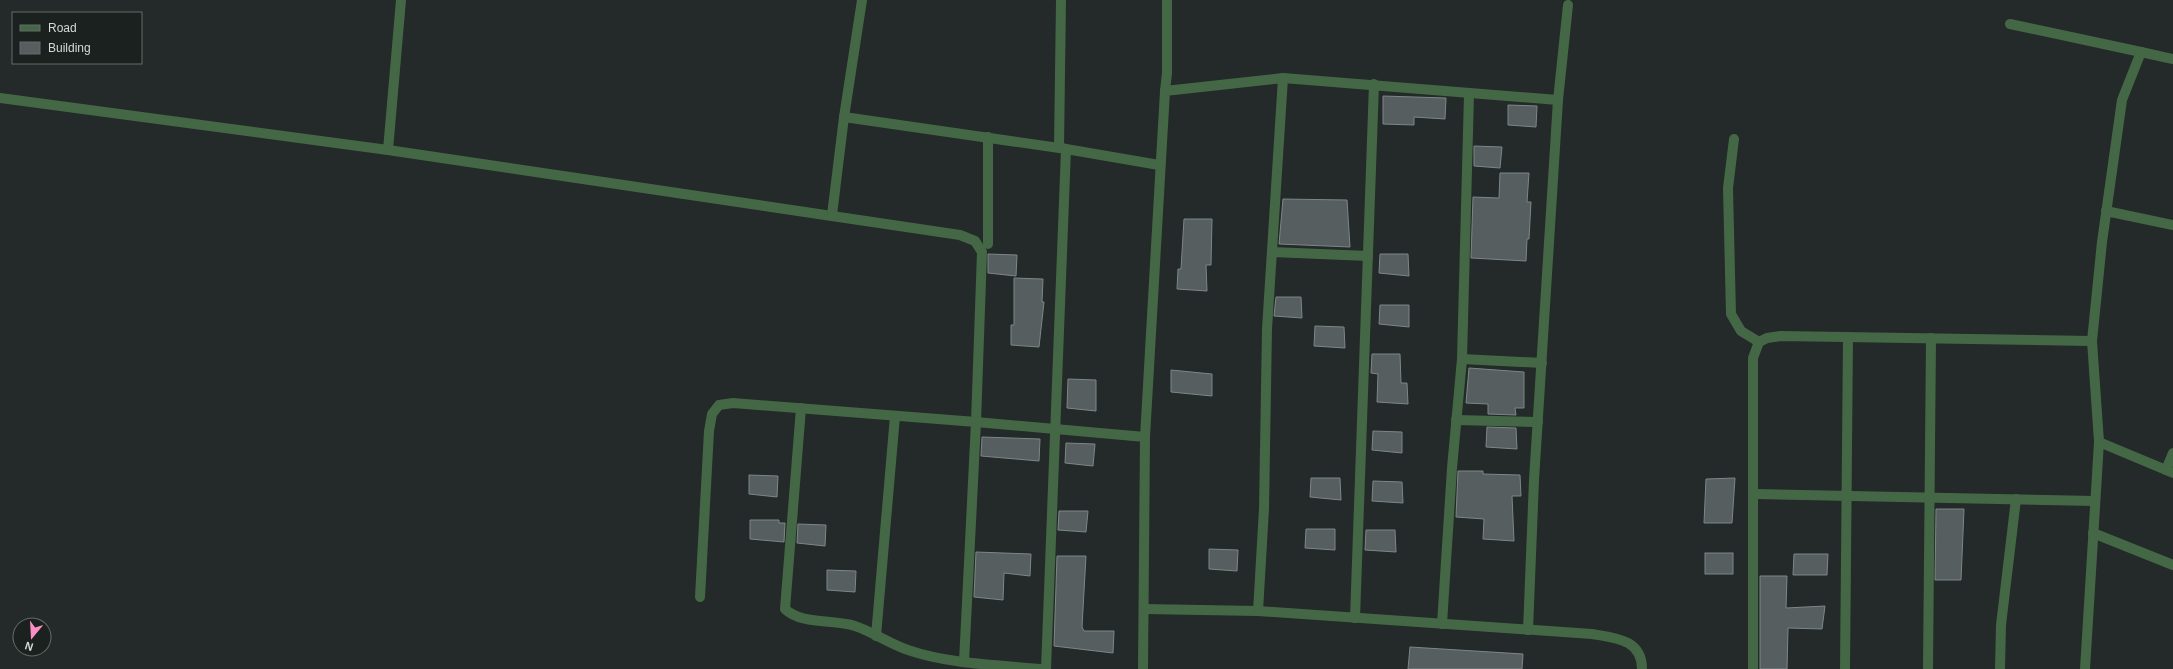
<svg xmlns="http://www.w3.org/2000/svg" width="2173" height="669" viewBox="0 0 2173 669" font-family="Arial,sans-serif">
<style>
.building{fill:#565e60;stroke:#7d8688}
.lines{fill:none;stroke-linecap:round;stroke-linejoin:round}
.minor{stroke:#446845;stroke-width:10}
</style>
<rect width="100%" height="100%" fill="#232a29"/>
<g class="building">
<polygon points="1383,96 1446,98 1445,119 1414,117 1414,125 1383,124"/>
<polygon points="1508,105 1537,106 1536,127 1508,125"/>
<polygon points="1474,146 1502,147 1500,168 1474,166"/>
<polygon points="1500,173 1529,173 1527,202 1531,202 1529,239 1527,239 1526,261 1471,258 1473,197 1499,198"/>
<polygon points="1283,199 1347,200 1350,247 1279,244"/>
<polygon points="1184,219 1212,219 1211,265 1206,265 1207,291 1177,289 1178,269 1181,269"/>
<polygon points="988,254 1017,255 1016,276 988,273"/>
<polygon points="1380,254 1408,254 1409,276 1379,273"/>
<polygon points="1014,278 1043,279 1042,302 1044,302 1039,347 1011,345 1011,325 1014,325"/>
<polygon points="1276,297 1301,297 1302,318 1274,316"/>
<polygon points="1380,305 1409,305 1409,327 1379,324"/>
<polygon points="1315,326 1344,327 1345,348 1314,346"/>
<polygon points="1372,354 1400,354 1401,383 1407,383 1408,404 1377,402 1378,374 1371,373"/>
<polygon points="1469,368 1524,372 1524,408 1515,408 1516,415 1488,414 1488,404 1466,403"/>
<polygon points="1171,370 1212,374 1212,396 1171,392"/>
<polygon points="1068,379 1096,380 1096,411 1067,408"/>
<polygon points="1487,427 1516,428 1517,449 1486,447"/>
<polygon points="1373,431 1402,432 1402,453 1372,450"/>
<polygon points="982,437 1040,439 1039,461 981,456"/>
<polygon points="1066,443 1095,444 1093,466 1065,463"/>
<polygon points="1458,471 1483,471 1483,474 1520,475 1521,496 1512,496 1514,541 1483,539 1484,519 1456,517"/>
<polygon points="749,475 778,476 777,497 749,494"/>
<polygon points="1311,478 1340,478 1341,500 1310,497"/>
<polygon points="1735,478 1732,523 1704,523 1706,479"/>
<polygon points="1373,481 1402,482 1403,503 1372,501"/>
<polygon points="1936,509 1964,509 1961,580 1935,580"/>
<polygon points="1059,511 1088,511 1086,532 1058,530"/>
<polygon points="750,520 779,520 779,523 785,523 784,542 750,539"/>
<polygon points="798,524 826,525 825,546 797,543"/>
<polygon points="1306,529 1335,529 1335,550 1305,548"/>
<polygon points="1366,530 1395,530 1396,552 1365,550"/>
<polygon points="1209,549 1238,550 1237,571 1209,569"/>
<polygon points="976,552 1031,554 1030,576 1004,573 1003,600 974,597"/>
<rect x="1705" y="553" width="28" height="21"/>
<polygon points="1794,554 1828,554 1827,575 1793,575"/>
<polygon points="1057,556 1086,556 1082,627 1084,631 1114,631 1113,653 1054,646"/>
<polygon points="827,570 856,571 855,592 827,590"/>
<polygon points="1760,576 1787,576 1786,608 1825,606 1822,629 1788,628 1787,669 1760,669"/>
<polygon points="1410,647 1523,654 1522,669 1408,669"/>
</g>
<g class="lines">
<g class="minor">
<polyline points="401,0 388,150 960,235 975,241 982,252 976,422 1145,437 1143,669"/>
<polyline points="2010,24 2141,52"/>
<polyline points="1165,91 1167,73 1167,0"/>
<polyline points="0,98 388,150"/>
<polyline points="844,117 1066,149 1159,165"/>
<polyline points="988,137 988,244"/>
<polyline points="1734,139 1728,188 1731,314 1741,331 1759,342"/>
<polyline points="2106,211 2173,225"/>
<polyline points="832,215 844,117 862,0"/>
<polyline points="1272,252 1368,256"/>
<polyline points="1462,359 1542,363"/>
<path d="M801,408L785,609C802,625 833,619 855,626C873,632 890,644 908,650C948,664 999,665 1041,669"/>
<polyline points="1456,420 1538,422"/>
<polyline points="1145,437 1165,91 1283,78 1558,100"/>
<polyline points="2099,442 2173,473"/>
<polyline points="2166,470 2173,453"/>
<polyline points="1754,494 2095,501"/>
<polyline points="2093,533 2173,565"/>
<polyline points="700,597 709,431 712,414 719,405 733,403 976,422 964,662"/>
<path d="M1144,609L1258,611L1592,634C1615,638 1642,639 1642,669"/>
<polyline points="1258,611 1264,509 1267,329 1283,78"/>
<polyline points="1355,618 1374,84"/>
<polyline points="1442,624 1452,468 1462,359 1469,94"/>
<polyline points="1528,630 1534,480 1558,100 1568,5"/>
<polyline points="876,636 895,416"/>
<polyline points="1046,669 1066,149 1059,147 1061,0"/>
<polyline points="1753,669 1753,358 1759,342 1767,338 1781,336 2092,341"/>
<polyline points="1845,669 1848,337"/>
<polyline points="1928,669 1931,338"/>
<polyline points="2000,669 2001,625 2016,499"/>
<polyline points="2085,669 2099,442 2092,341 2102,242 2122,100 2141,52 2173,59"/>
</g>
</g>
<rect x="12" y="12" width="130" height="52" fill="#1a211f" stroke="#646b69"/>
<rect x="20" y="25" width="20" height="6" fill="#446845" stroke="#646b69"/>
<text x="48" y="32" font-size="12" fill="#d4d9d8">Road</text>
<rect x="20" y="42" width="20" height="12" fill="#565e60" stroke="#646b69"/>
<text x="48" y="52" font-size="12" fill="#d4d9d8">Building</text>
<g transform="translate(32 637) rotate(198)"><circle r="19" fill="#1a211f" stroke="#646b69"/>
<path d="M0-3L7 15L0 10L-7 15Z" fill="#fb8fc4"/>
<text y="-6" font-size="11" font-weight="bold" text-anchor="middle" fill="#d4d9d8">N</text>
</g>
</svg>
